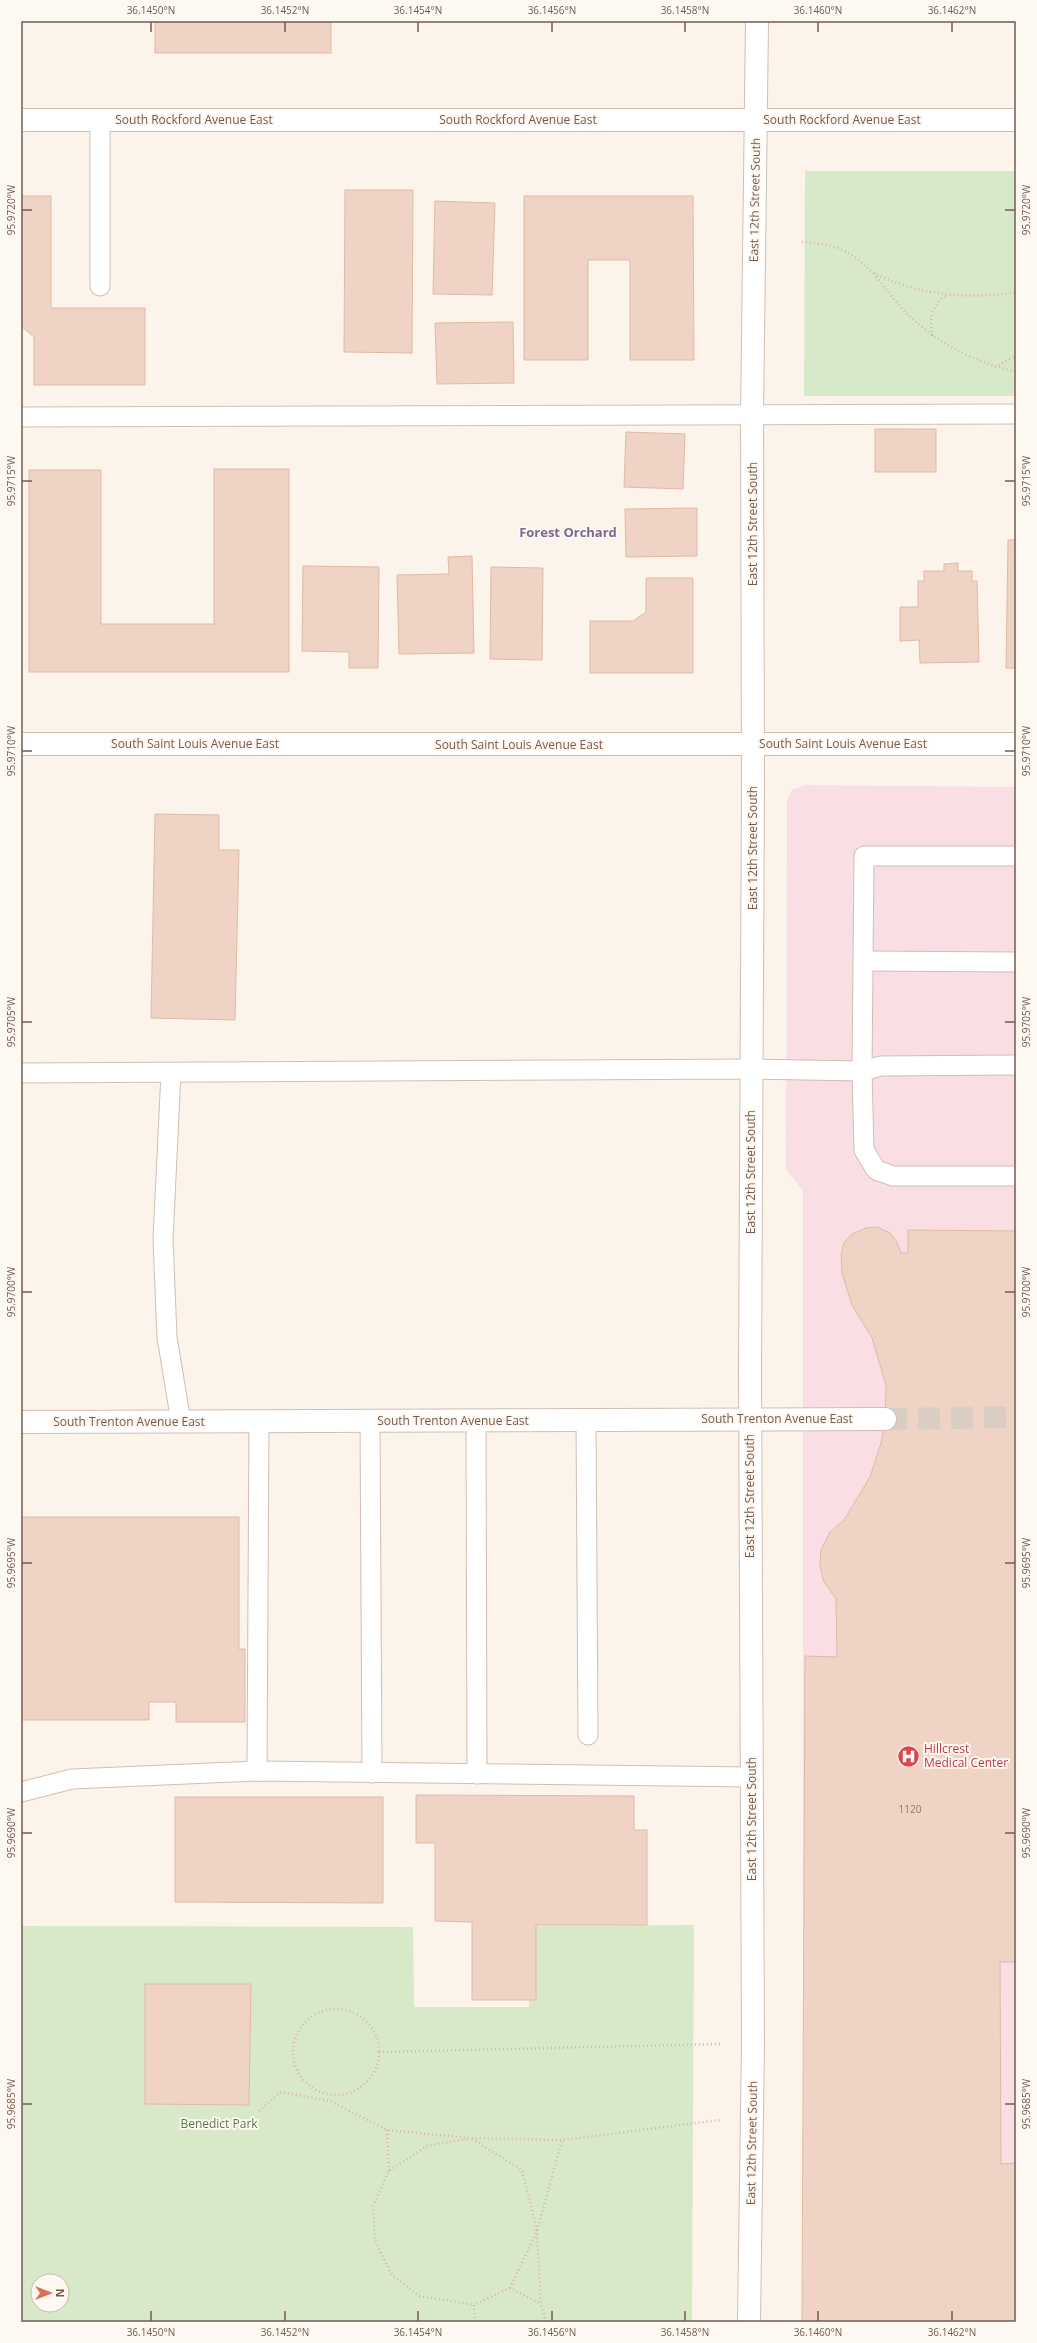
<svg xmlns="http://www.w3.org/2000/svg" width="1037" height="2343" viewBox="0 0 1037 2343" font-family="'Open Sans',sans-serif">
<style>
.medical{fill:#f9dfe4}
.green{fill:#d8e9ca;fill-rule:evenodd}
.building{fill:#efd3c4;stroke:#e1b9a6}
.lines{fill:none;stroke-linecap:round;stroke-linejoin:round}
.street-tunnel{stroke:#dacec4;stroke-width:22;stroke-dasharray:22 11;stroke-linecap:butt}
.lane-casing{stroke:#d0beb3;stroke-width:21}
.street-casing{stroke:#d0beb3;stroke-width:24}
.path{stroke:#d5b6a7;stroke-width:2.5;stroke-dasharray:1 3;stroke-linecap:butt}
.lane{stroke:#fff;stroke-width:19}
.street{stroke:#fff;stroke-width:22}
.ticks{fill:none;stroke:#765a4f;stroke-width:1.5}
.labels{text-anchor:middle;stroke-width:4;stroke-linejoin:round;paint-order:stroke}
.number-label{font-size:10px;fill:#94786c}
.street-label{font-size:12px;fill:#765a4f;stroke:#fef8f2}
.health-label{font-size:12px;fill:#be3a42;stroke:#fef8f2;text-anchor:start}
.park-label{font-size:12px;fill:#5a7a48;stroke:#fef8f2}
.neighbourhood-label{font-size:13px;font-weight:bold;fill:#806791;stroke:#fef8f2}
.neatline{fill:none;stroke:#765a4f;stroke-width:1.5}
.ticks-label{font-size:10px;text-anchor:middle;fill:#765a4f}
</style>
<rect width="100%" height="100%" fill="#fcf4eb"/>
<polygon class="medical" points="805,785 1016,787 1016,2322 803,2322 803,1191 786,1169 787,800 792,790"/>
<g class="green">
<polygon points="805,171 1016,171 1016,396 804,396"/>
<path d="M694,1925L692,2322H21V1926L413,1927L414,2007H529V1926ZM38,2281H62V2305H38Z"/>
</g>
<g class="building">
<rect x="155" y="21" width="176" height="32"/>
<polygon points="345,190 413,190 412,353 344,352"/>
<polygon points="21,196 51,196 51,308 145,308 145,385 34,385 34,337 21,326"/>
<polygon points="524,196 693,196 694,360 630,360 630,260 588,260 588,360 524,360"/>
<polygon points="435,201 495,203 492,295 433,294"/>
<polygon points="513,322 514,383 437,384 435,323"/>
<rect x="875" y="429" width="61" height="43"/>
<polygon points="626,432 685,434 683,489 624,487"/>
<polygon points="214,469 289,469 289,672 29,672 29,470 101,470 101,624 214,624"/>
<polygon points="697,508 697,556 626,557 625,509"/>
<polygon points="1008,540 1016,540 1016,668 1006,668"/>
<polygon points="472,556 474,653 399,654 397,575 449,574 448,557"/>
<polygon points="958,563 958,571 972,571 972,581 977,581 979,662 920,663 919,640 900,641 900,607 918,607 918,581 924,581 924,571 944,571 944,564"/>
<polygon points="303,566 379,567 378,668 349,668 349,652 302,651"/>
<polygon points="491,567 543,568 542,660 490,659"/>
<polygon points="646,578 693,578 693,673 590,673 590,621 633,621 646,612"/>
<polygon points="155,814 219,815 219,850 239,850 235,1020 151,1018"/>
<polygon points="877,1227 890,1233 897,1242 901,1253 908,1253 908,1230 1016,1231 1016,1962 1000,1962 1001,2164 1016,2163 1016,2322 802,2322 805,1656 837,1657 836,1599 824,1582 820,1566 821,1550 830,1532 844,1520 870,1477 881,1443 885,1419 886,1385 872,1338 852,1305 842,1273 841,1255 844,1243 852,1234 866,1228"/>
<polygon points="21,1517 239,1517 239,1649 245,1649 245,1722 176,1722 176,1702 149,1702 149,1720 21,1720"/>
<polygon points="416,1795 634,1796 634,1830 647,1830 647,1925 536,1925 536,2000 472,2000 472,1922 435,1921 435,1843 416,1843"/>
<polygon points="175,1797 383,1797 383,1903 175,1902"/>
<polygon points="145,1984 251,1984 249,2105 145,2104"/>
</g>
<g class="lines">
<polyline class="street-tunnel" points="885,1419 1016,1417"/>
<defs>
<g id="lane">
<polyline points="100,120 100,286"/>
<polyline points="21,417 1016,414"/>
<polyline points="864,961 1016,962"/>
<polyline points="1016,1065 881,1066 862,1071 864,1150 876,1170 893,1176 1016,1176"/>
<polyline points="21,1073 752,1069 862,1071 864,856 1016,856"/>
<polyline points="171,1073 163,1239 167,1337 181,1422"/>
<polyline points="586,1420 588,1735"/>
<polyline points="370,1421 372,1773"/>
<polyline points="476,1421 477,1774"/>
<polyline points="257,1771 259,1421"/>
<polyline points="21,1792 72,1779 257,1771 752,1777"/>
</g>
<g id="street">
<polyline points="21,120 1016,120"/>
<polyline points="21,744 1016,744"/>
<polyline points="21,1422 885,1419"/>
<polyline points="749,2322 753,2043 750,1374 753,785 752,416 757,21"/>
</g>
</defs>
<use href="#lane" class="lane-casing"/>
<use href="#street" class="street-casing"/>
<g class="path">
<path d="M802,242C822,243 840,246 856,258C863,263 868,270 875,274C920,295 968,300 1016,292"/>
<path d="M874,273C912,328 951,355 1016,372"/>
<path d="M932,336C930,316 930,308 946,295"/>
<polyline points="995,367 1016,356"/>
<circle cx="336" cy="2052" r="43"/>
<polyline points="379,2052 721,2044"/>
<polyline points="259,2111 281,2092 330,2101 387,2130 470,2138 562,2140 720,2120"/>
<polyline points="387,2130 389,2171"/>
<polyline points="467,2139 427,2146 389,2171 373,2206 375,2241 392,2275 419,2296 474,2305"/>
<polyline points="472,2139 522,2170 537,2231 510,2288"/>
<polyline points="475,2322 474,2305 510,2288 541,2304"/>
<polyline points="546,2322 541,2304 537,2231 562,2140"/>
</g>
<use href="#lane" class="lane"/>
<use href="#street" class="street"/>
</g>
<path class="ticks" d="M151,22V32M285,22V32M418,22V32M552,22V32M685,22V32M818,22V32M952,22V32M22,210H32M1005,210H1015M22,481H32M1005,481H1015M22,751H32M1005,751H1015M22,1022H32M1005,1022H1015M22,1292H32M1005,1292H1015M22,1563H32M1005,1563H1015M22,1833H32M1005,1833H1015M22,2104H32M1005,2104H1015M151,2311V2321M285,2311V2321M418,2311V2321M552,2311V2321M685,2311V2321M818,2311V2321M952,2311V2321"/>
<defs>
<symbol id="hospital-disc" viewBox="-11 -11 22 22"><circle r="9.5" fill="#e0444e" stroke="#fef8f2"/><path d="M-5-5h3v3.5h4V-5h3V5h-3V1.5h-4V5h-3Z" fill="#fff"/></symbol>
</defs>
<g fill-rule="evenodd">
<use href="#hospital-disc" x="896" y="1744" width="25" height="25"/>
</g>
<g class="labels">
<g class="number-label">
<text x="910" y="1813">1120</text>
</g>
<g class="street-label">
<text x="194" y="124">South Rockford Avenue East</text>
<text x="518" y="124">South Rockford Avenue East</text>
<text x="842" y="124">South Rockford Avenue East</text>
<text transform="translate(755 200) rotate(-89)" y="4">East 12th Street South</text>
<text transform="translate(753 524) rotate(-90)" y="4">East 12th Street South</text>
<text x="195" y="748">South Saint Louis Avenue East</text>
<text x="843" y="748">South Saint Louis Avenue East</text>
<text x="519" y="749">South Saint Louis Avenue East</text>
<text transform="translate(753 848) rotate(-90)" y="4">East 12th Street South</text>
<text transform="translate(751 1172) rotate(-90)" y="4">East 12th Street South</text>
<text x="777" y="1423">South Trenton Avenue East</text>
<text x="453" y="1425">South Trenton Avenue East</text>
<text x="129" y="1426">South Trenton Avenue East</text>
<text transform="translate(750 1496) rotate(-90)" y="4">East 12th Street South</text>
<text transform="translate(752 1819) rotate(-90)" y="4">East 12th Street South</text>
<text transform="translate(752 2143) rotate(-89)" y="4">East 12th Street South</text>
</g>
<g class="health-label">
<text x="924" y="1753">Hillcrest<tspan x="924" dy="14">Medical Center</tspan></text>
</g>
<g class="park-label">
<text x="219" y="2128">Benedict Park</text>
</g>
<g class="neighbourhood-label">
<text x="568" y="537">Forest Orchard</text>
</g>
</g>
<rect width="1037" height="2343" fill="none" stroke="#fef8f2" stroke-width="44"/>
<g transform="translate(50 2293) rotate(90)"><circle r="19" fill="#fef8f2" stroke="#c8b9b1"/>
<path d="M0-3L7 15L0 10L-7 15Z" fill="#dd6f59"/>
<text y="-6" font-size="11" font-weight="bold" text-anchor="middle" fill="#765a4f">N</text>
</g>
<rect x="22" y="22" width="993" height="2299" class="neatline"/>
<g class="ticks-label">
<text x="151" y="14">36.1450°N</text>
<text x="285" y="14">36.1452°N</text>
<text x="418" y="14">36.1454°N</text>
<text x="552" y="14">36.1456°N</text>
<text x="685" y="14">36.1458°N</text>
<text x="818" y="14">36.1460°N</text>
<text x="952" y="14">36.1462°N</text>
<text transform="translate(1026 210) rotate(-90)" y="4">95.9720°W</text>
<text transform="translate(11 210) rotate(-90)" y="4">95.9720°W</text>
<text transform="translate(1026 481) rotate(-90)" y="4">95.9715°W</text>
<text transform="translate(11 481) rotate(-90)" y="4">95.9715°W</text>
<text transform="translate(11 751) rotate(-90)" y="4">95.9710°W</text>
<text transform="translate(1026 751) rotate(-90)" y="4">95.9710°W</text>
<text transform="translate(11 1022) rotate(-90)" y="4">95.9705°W</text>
<text transform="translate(1026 1022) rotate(-90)" y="4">95.9705°W</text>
<text transform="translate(1026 1292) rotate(-90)" y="4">95.9700°W</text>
<text transform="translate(11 1292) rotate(-90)" y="4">95.9700°W</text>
<text transform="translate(1026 1563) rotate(-90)" y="4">95.9695°W</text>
<text transform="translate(11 1563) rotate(-90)" y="4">95.9695°W</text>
<text transform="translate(11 1833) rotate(-90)" y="4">95.9690°W</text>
<text transform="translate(1026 1833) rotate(-90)" y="4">95.9690°W</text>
<text transform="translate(11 2104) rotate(-90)" y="4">95.9685°W</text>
<text transform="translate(1026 2104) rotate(-90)" y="4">95.9685°W</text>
<text x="151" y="2336">36.1450°N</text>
<text x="285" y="2336">36.1452°N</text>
<text x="418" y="2336">36.1454°N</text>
<text x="552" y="2336">36.1456°N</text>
<text x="685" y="2336">36.1458°N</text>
<text x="818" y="2336">36.1460°N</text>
<text x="952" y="2336">36.1462°N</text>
</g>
</svg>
